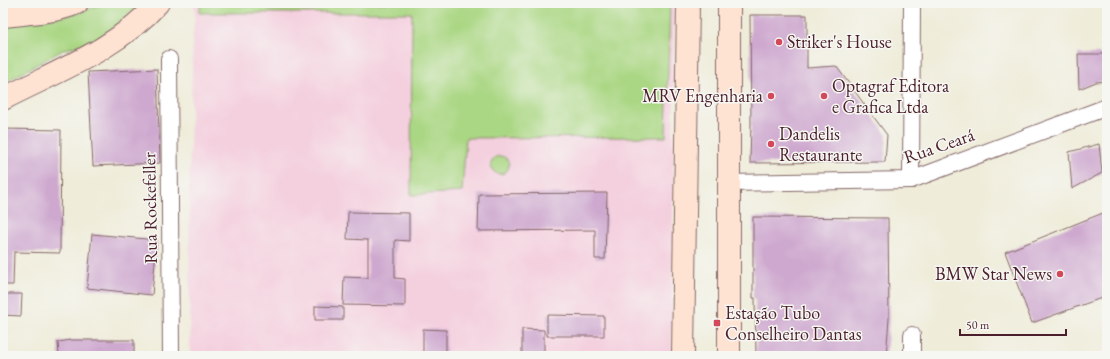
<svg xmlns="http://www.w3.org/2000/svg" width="1110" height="359" viewBox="0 0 1110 359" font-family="'EB Garamond',serif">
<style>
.built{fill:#f4cfde}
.green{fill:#aad783;stroke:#7a7b57}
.building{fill:#cea8cf}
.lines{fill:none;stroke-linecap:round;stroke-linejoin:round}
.street-casing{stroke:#846768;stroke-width:18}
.secondary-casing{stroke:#846768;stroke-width:24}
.street{stroke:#fff;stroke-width:16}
.secondary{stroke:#fee3d2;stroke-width:22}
.poi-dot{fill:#d1495b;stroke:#f6f6f2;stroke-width:1.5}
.labels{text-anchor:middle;stroke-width:3;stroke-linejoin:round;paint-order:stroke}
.poi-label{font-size:18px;fill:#4a1f2b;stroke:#f6f6f2;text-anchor:start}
.street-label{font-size:18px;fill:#4a1f2b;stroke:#f6f6f2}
</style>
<rect width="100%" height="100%" fill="#f6f6f2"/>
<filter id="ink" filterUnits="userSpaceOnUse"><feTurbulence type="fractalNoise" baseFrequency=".025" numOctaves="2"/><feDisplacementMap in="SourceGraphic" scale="8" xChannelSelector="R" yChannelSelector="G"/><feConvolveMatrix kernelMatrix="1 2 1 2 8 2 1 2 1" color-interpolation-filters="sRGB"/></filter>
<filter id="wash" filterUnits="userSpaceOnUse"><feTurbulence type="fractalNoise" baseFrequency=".012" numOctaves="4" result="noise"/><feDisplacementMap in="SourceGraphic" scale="16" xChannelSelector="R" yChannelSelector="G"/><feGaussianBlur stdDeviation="0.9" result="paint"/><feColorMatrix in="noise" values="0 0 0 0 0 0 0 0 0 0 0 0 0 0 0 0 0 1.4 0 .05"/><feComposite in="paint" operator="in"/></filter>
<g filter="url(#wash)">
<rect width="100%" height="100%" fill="#efecd9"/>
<polygon class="built" points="194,3 674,3 672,356 190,356 189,184 193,33 195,16"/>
<g class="green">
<polygon points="104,3 143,3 113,28 96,40 63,50 9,80 3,80 3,26 76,14"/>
<polygon points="201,3 670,3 666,137 466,138 462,192 411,195 412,13 199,13"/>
<circle cx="500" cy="165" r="9"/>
</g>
<g id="blocks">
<g class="building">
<polygon points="750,15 807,15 807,68 836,66 887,135 885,162 750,163 751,124"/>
<polygon points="1078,54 1107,54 1107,81 1096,82 1079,89"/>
<polygon points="157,69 160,163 93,166 88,72"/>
<polygon points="3,129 61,130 60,253 14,252 13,285 3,285"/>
<polygon points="1099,144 1102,173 1072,189 1069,152"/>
<polygon points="607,193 605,259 595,259 595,230 478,231 479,194"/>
<polygon points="348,212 409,213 409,241 395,240 395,278 405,279 405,306 343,305 344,277 368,278 368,240 347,239"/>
<polygon points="1103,213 1107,223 1107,296 1032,323 1005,252"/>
<polygon points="753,217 888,218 889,319 886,356 756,356 755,298 753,298"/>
<polygon points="92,234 157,240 152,295 87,288"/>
<polygon points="3,294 22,294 21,316 3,315"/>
<polygon points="315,306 343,307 343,320 315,320"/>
<polygon points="547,315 604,316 604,336 547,336"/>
<polygon points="423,329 446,330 446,356 423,356"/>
<polygon points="522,329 544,330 544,356 522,356"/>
<polygon points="71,340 134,340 134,356 59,356 58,342"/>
</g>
</g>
</g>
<g filter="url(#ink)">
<use href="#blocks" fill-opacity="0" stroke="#846768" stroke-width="1"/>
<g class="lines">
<defs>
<g id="street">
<polyline points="169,59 171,356"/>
<polyline points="911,180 912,3"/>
<polyline points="729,183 911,180 1107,107"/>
<polyline points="912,356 912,335"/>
</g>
<g id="secondary">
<path d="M3,16C27,13 54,13 77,3"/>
<path d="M3,99C57,71 116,50 158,3"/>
<polyline points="683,356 688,3"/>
<polyline points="729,356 729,3"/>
</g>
</defs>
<use href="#street" class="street-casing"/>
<use href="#secondary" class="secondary-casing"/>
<use href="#street" class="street"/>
<use href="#secondary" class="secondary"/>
</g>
</g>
<g class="poi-dot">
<circle cx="779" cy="42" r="4"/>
<circle cx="771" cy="96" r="4"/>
<circle cx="824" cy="96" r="4"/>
<circle cx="771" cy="144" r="4"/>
<circle cx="1060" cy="274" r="4"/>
<rect x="713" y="319" width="8" height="8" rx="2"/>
</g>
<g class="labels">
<g class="poi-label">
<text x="787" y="48">Striker's House</text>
<text x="832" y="92">Optagraf Editora<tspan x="832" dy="21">e Grafica Ltda</tspan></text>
<text x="763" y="102" text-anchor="end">MRV Engenharia</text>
<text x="779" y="140">Dandelis<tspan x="779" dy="21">Restaurante</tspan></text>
<text x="1052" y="280" text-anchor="end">BMW Star News</text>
<text x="725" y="319">Estação Tubo<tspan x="725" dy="21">Conselheiro Dantas</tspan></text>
</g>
<g class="street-label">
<text transform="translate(939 146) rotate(-19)" y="6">Rua Ceará</text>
<text transform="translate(150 208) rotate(-91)" y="6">Rua Rockefeller</text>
</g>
</g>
<rect width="1110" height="359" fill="none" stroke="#f6f6f2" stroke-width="16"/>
<path d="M960 329v6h106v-6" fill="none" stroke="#4a1f2b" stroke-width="2"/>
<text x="966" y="329" font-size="12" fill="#4a1f2b" stroke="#f6f6f2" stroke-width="3" paint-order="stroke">50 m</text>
</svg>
